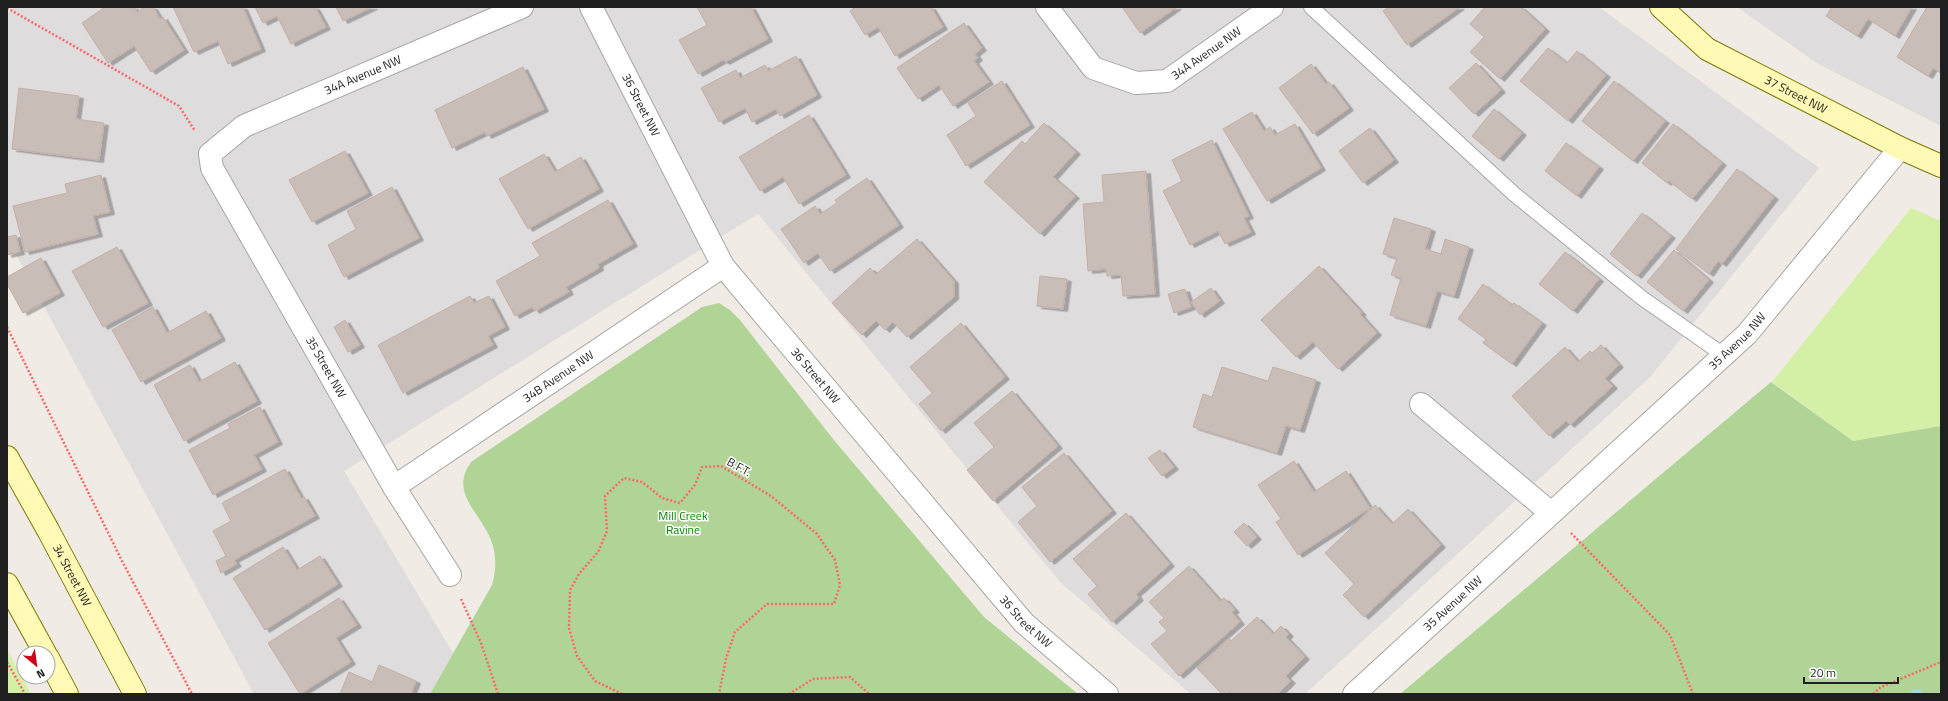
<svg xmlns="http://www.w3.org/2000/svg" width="1948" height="701" viewBox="0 0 1948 701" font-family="'Titillium Web',sans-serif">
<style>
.residential{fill:#dedcdc}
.grass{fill:#d4f0a6}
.forest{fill:#b0d495}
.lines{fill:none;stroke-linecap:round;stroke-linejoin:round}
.stream{stroke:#a1dce3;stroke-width:9}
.building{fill:#c9bdb7;stroke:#c4afa5;filter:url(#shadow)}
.lane-casing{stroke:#a6a6a6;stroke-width:16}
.street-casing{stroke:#a6a6a6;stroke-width:24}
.secondary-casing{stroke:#7d7a00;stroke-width:24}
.path{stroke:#ff686b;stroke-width:2.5;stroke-dasharray:2 2;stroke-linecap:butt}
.lane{stroke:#fff;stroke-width:14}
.street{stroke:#fff;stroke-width:22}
.secondary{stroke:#fff9b5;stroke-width:22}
.labels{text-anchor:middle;stroke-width:3;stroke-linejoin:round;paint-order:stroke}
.street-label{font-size:12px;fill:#1f1f1f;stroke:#fff}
.park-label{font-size:12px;fill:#078501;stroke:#fff}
</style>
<defs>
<filter id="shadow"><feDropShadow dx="4.5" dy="2.5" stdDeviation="0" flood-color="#0004"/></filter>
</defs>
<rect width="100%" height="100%" fill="#f1ebe5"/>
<g class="residential">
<polygon points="14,7 1599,7 1819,168 1650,377 1305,694 1191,694 1060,582 758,214 344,471 453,653 430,694 254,694 7,238 7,14"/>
<polygon points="1737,7 1941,7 1941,126 1818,64"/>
</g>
<g class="grass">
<polygon points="1911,208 1941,221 1941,426 1853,441 1772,382"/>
<polygon points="7,650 31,694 7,694"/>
</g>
<g class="forest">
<path d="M719,303L730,310L740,320L833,439L984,617L1078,694H430L492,585C496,570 497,555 491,540C480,512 449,493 471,462L702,307Z"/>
<polygon points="1771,382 1853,441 1941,426 1941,694 1400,694"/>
</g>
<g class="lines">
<polyline class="stream" points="1915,694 1918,694"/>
</g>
<g class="building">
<polygon points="105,7 134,7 137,12 144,7 153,7 160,19 163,17 184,50 151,72 134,46 108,63 82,23"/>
<polygon points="173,7 243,7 261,49 228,64 218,41 194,52"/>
<polygon points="255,7 315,7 326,27 291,44 277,16 263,23"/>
<polygon points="336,7 373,7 343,21"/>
<polygon points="697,7 751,7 768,39 725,62 723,60 698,74 679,40 707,25"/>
<polygon points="856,7 931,7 943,27 895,56 878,27 865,35 850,11"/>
<polygon points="1122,7 1177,7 1140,33"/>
<polygon points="1389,7 1460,7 1407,45 1383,11"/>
<polygon points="1485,7 1521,7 1545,29 1500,79 1470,52 1484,37 1470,24"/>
<polygon points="1832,7 1912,7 1895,36 1868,19 1857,36 1826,16"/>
<polygon points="1927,7 1941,7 1941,73 1933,68 1928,76 1897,57"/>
<polygon points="964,23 982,48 975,54 978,58 974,61 989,82 953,106 939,85 918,99 897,68"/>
<polygon points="1548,48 1567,63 1577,51 1606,75 1568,121 1520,81"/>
<polygon points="796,56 817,95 780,116 776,109 752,122 745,108 719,122 701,88 736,70 740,78 765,65 768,71"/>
<polygon points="1476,63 1501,90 1474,114 1449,88"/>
<polygon points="1311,64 1326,84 1329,82 1349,108 1313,134 1279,88"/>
<polygon points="523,67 544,109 487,136 485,132 452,148 435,110"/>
<polygon points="1002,81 1030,125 966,166 947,135 976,116 968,103"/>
<polygon points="1614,81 1665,121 1633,161 1582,121"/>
<polygon points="19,88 79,96 76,119 104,123 99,160 12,149"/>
<polygon points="1494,109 1522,133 1499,159 1472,136"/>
<polygon points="1252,112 1264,131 1270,127 1275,135 1295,124 1321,168 1267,201 1223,129"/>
<polygon points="809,115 846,175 799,204 783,177 760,191 739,157"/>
<polygon points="1044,123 1076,152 1053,177 1075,196 1040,234 984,182 1022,141 1025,144"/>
<polygon points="1673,124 1722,163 1692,199 1669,181 1667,183 1642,163"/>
<polygon points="1370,128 1394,160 1363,183 1339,151"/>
<polygon points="1212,140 1249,216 1244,218 1251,232 1225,244 1218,231 1190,245 1163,191 1182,181 1172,160"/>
<polygon points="1566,143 1599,167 1577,196 1545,171"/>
<polygon points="345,151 368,193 312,222 289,180"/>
<polygon points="544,154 555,172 581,157 599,189 528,229 499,179"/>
<polygon points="1737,169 1774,197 1722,264 1718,261 1709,274 1676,249"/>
<polygon points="1146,171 1155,294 1123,296 1121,275 1107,276 1106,269 1088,271 1083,204 1104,202 1102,175"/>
<polygon points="101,175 110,212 93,216 98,234 25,252 13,206 67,193 65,184"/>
<polygon points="867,178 899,225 830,271 818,253 804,263 781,229 815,206 820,214 837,203 835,200"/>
<polygon points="392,187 419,238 344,277 328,245 356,229 347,211"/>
<polygon points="608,200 633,244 598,264 599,268 566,287 569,292 535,311 532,307 515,316 496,281 540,256 532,243"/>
<polygon points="1642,213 1671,236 1637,276 1610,254"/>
<polygon points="1394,218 1431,229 1425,249 1441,254 1445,239 1469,247 1454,296 1437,291 1426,326 1390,315 1401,278 1391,275 1397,258 1383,254"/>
<polygon points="16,235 20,252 7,255 7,237"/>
<polygon points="917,239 954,281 954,297 907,337 893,322 885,330 876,321 862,335 832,303 870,268 876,274"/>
<polygon points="117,247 148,303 103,327 72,271"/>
<polygon points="1674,250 1709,280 1683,311 1647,282"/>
<polygon points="1565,252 1599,279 1573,311 1539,284"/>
<polygon points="41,258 60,293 23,313 7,284 7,277"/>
<polygon points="1319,266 1362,313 1360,314 1377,333 1338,369 1313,342 1296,357 1261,320"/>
<polygon points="1040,276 1067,279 1063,309 1037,306"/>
<polygon points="1483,284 1512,305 1514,303 1542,323 1512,364 1483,343 1486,339 1458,319"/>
<polygon points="1211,288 1220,301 1200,315 1191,302"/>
<polygon points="1185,289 1191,307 1174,313 1168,294"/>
<polygon points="470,296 474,303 489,296 505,327 488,336 493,345 403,393 378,345"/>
<polygon points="153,307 167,333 206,311 221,338 141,382 112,330"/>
<polygon points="345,320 360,345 348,352 334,327"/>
<polygon points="961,323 1005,377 941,431 919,404 932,393 910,367"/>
<polygon points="1601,345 1619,365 1605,378 1613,386 1570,425 1566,421 1549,436 1512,396 1565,347 1578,362 1590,351 1592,353"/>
<polygon points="235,362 257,401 184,441 154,385 190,365 199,382"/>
<polygon points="1222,367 1268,381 1273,367 1316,380 1300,430 1286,426 1277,453 1193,427 1203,394 1212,397"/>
<polygon points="1012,391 1058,446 993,501 967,470 994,447 974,423"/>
<polygon points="260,407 278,442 254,455 262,469 213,495 189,450 230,428 228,424"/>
<polygon points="1160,450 1174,467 1162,476 1148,458"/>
<polygon points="1064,453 1112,511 1050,562 1018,522 1037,506 1022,487"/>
<polygon points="1294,461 1314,492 1346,471 1370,508 1298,555 1276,522 1281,519 1258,485"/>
<polygon points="285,469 301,498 304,497 315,516 234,560 237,564 221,573 216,561 226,556 213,531 231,521 222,503"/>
<polygon points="1375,505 1392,524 1408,509 1441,545 1364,617 1343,595 1354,584 1325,553"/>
<polygon points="1126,513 1170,564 1136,594 1139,598 1112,622 1088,594 1097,586 1073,559"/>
<polygon points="1244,523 1257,537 1247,546 1234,532"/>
<polygon points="283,547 297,570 320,556 338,584 265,630 233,578"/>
<polygon points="1189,566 1220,601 1224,598 1235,610 1232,612 1240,622 1179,676 1151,644 1167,631 1159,622 1164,618 1149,602"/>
<polygon points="339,598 357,625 336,638 351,662 300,694 268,643"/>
<polygon points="1257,617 1273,634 1281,626 1289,634 1286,637 1305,657 1286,676 1291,681 1278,694 1232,694 1230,692 1227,694 1222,694 1197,668 1229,638 1231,641"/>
<polygon points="379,665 416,681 411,694 340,694 349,672 372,682"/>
</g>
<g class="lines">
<defs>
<polyline id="lane" points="1311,7 1514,194 1642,298 1725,356"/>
<g id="street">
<path id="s1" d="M591,7L723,266L1024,623L1107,694"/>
<path id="s2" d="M1047,7L1093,68L1136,83L1167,81L1272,7"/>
<polyline points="1421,404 1551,513"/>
<path id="s3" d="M394,487L723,266"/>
<path id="s4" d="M450,575L394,487L212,168L210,154L244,126L522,7"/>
<path id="s5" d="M1354,694L1747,334L1900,148"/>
</g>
<g id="secondary">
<path id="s6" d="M1661,7L1707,49L1900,148L1941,166"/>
<path id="s7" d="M7,457L48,530L135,694"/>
<polyline points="7,584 45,653"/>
<polyline points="48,658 67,694"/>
</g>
</defs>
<use href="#lane" class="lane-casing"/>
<use href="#street" class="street-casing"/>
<use href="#secondary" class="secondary-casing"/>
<g class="path">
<polyline points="7,8 179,106 195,131"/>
<polyline points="7,327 121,559 192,694"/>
<polyline points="1571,533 1670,635 1693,694"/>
<polyline points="461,599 481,643 498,694"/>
<polyline points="7,662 25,694"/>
<polyline points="622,694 595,681 577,656 569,628 570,590 579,574 598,552 607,531 605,496 624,478 642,482 662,498 680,503 695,485 702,467 721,466 771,496 817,534 835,560 840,585 834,604 767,604 735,632 726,659 719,694"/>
<polyline points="789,694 813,679 850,677 869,694"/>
<polyline points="1873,694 1881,687 1941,662"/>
</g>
<use href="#lane" class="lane"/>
<use href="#street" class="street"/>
<use href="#secondary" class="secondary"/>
</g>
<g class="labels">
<g class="street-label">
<text dy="4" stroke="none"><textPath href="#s2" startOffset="201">34A Avenue NW</textPath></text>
<text dy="4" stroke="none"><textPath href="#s4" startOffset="659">34A Avenue NW</textPath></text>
<text dy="4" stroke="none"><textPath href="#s6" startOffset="162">37 Street NW</textPath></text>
<text dy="4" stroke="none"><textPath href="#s1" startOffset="110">36 Street NW</textPath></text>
<text dy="4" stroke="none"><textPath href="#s5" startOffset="521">35 Avenue NW</textPath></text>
<text transform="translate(326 367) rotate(60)" y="4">35 Street NW</text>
<text dy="4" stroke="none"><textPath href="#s1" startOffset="434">36 Street NW</textPath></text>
<text dy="4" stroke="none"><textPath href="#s3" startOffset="198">34B Avenue NW</textPath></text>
<text transform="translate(739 467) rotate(29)" y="4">B.F.T.</text>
<text dy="4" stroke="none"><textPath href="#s7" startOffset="135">34 Street NW</textPath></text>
<text dy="4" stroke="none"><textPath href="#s5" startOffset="134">35 Avenue NW</textPath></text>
<text dy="4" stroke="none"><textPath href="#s1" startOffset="758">36 Street NW</textPath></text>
</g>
<g class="park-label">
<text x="683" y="520">Mill Creek<tspan x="683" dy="14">Ravine</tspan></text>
</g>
</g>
<rect width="1948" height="701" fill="none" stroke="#1f1f1f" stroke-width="16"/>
<g transform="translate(36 665) rotate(151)"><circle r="19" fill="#ffffff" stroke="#a5a5a5"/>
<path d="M0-3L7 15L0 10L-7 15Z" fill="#cf001a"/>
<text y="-6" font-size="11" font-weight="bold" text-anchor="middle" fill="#1f1f1f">N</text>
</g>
<path d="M1804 677v6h94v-6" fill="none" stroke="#1f1f1f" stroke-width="2"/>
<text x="1810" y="677" font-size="12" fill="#1f1f1f" stroke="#ffffff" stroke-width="3" paint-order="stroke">20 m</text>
</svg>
